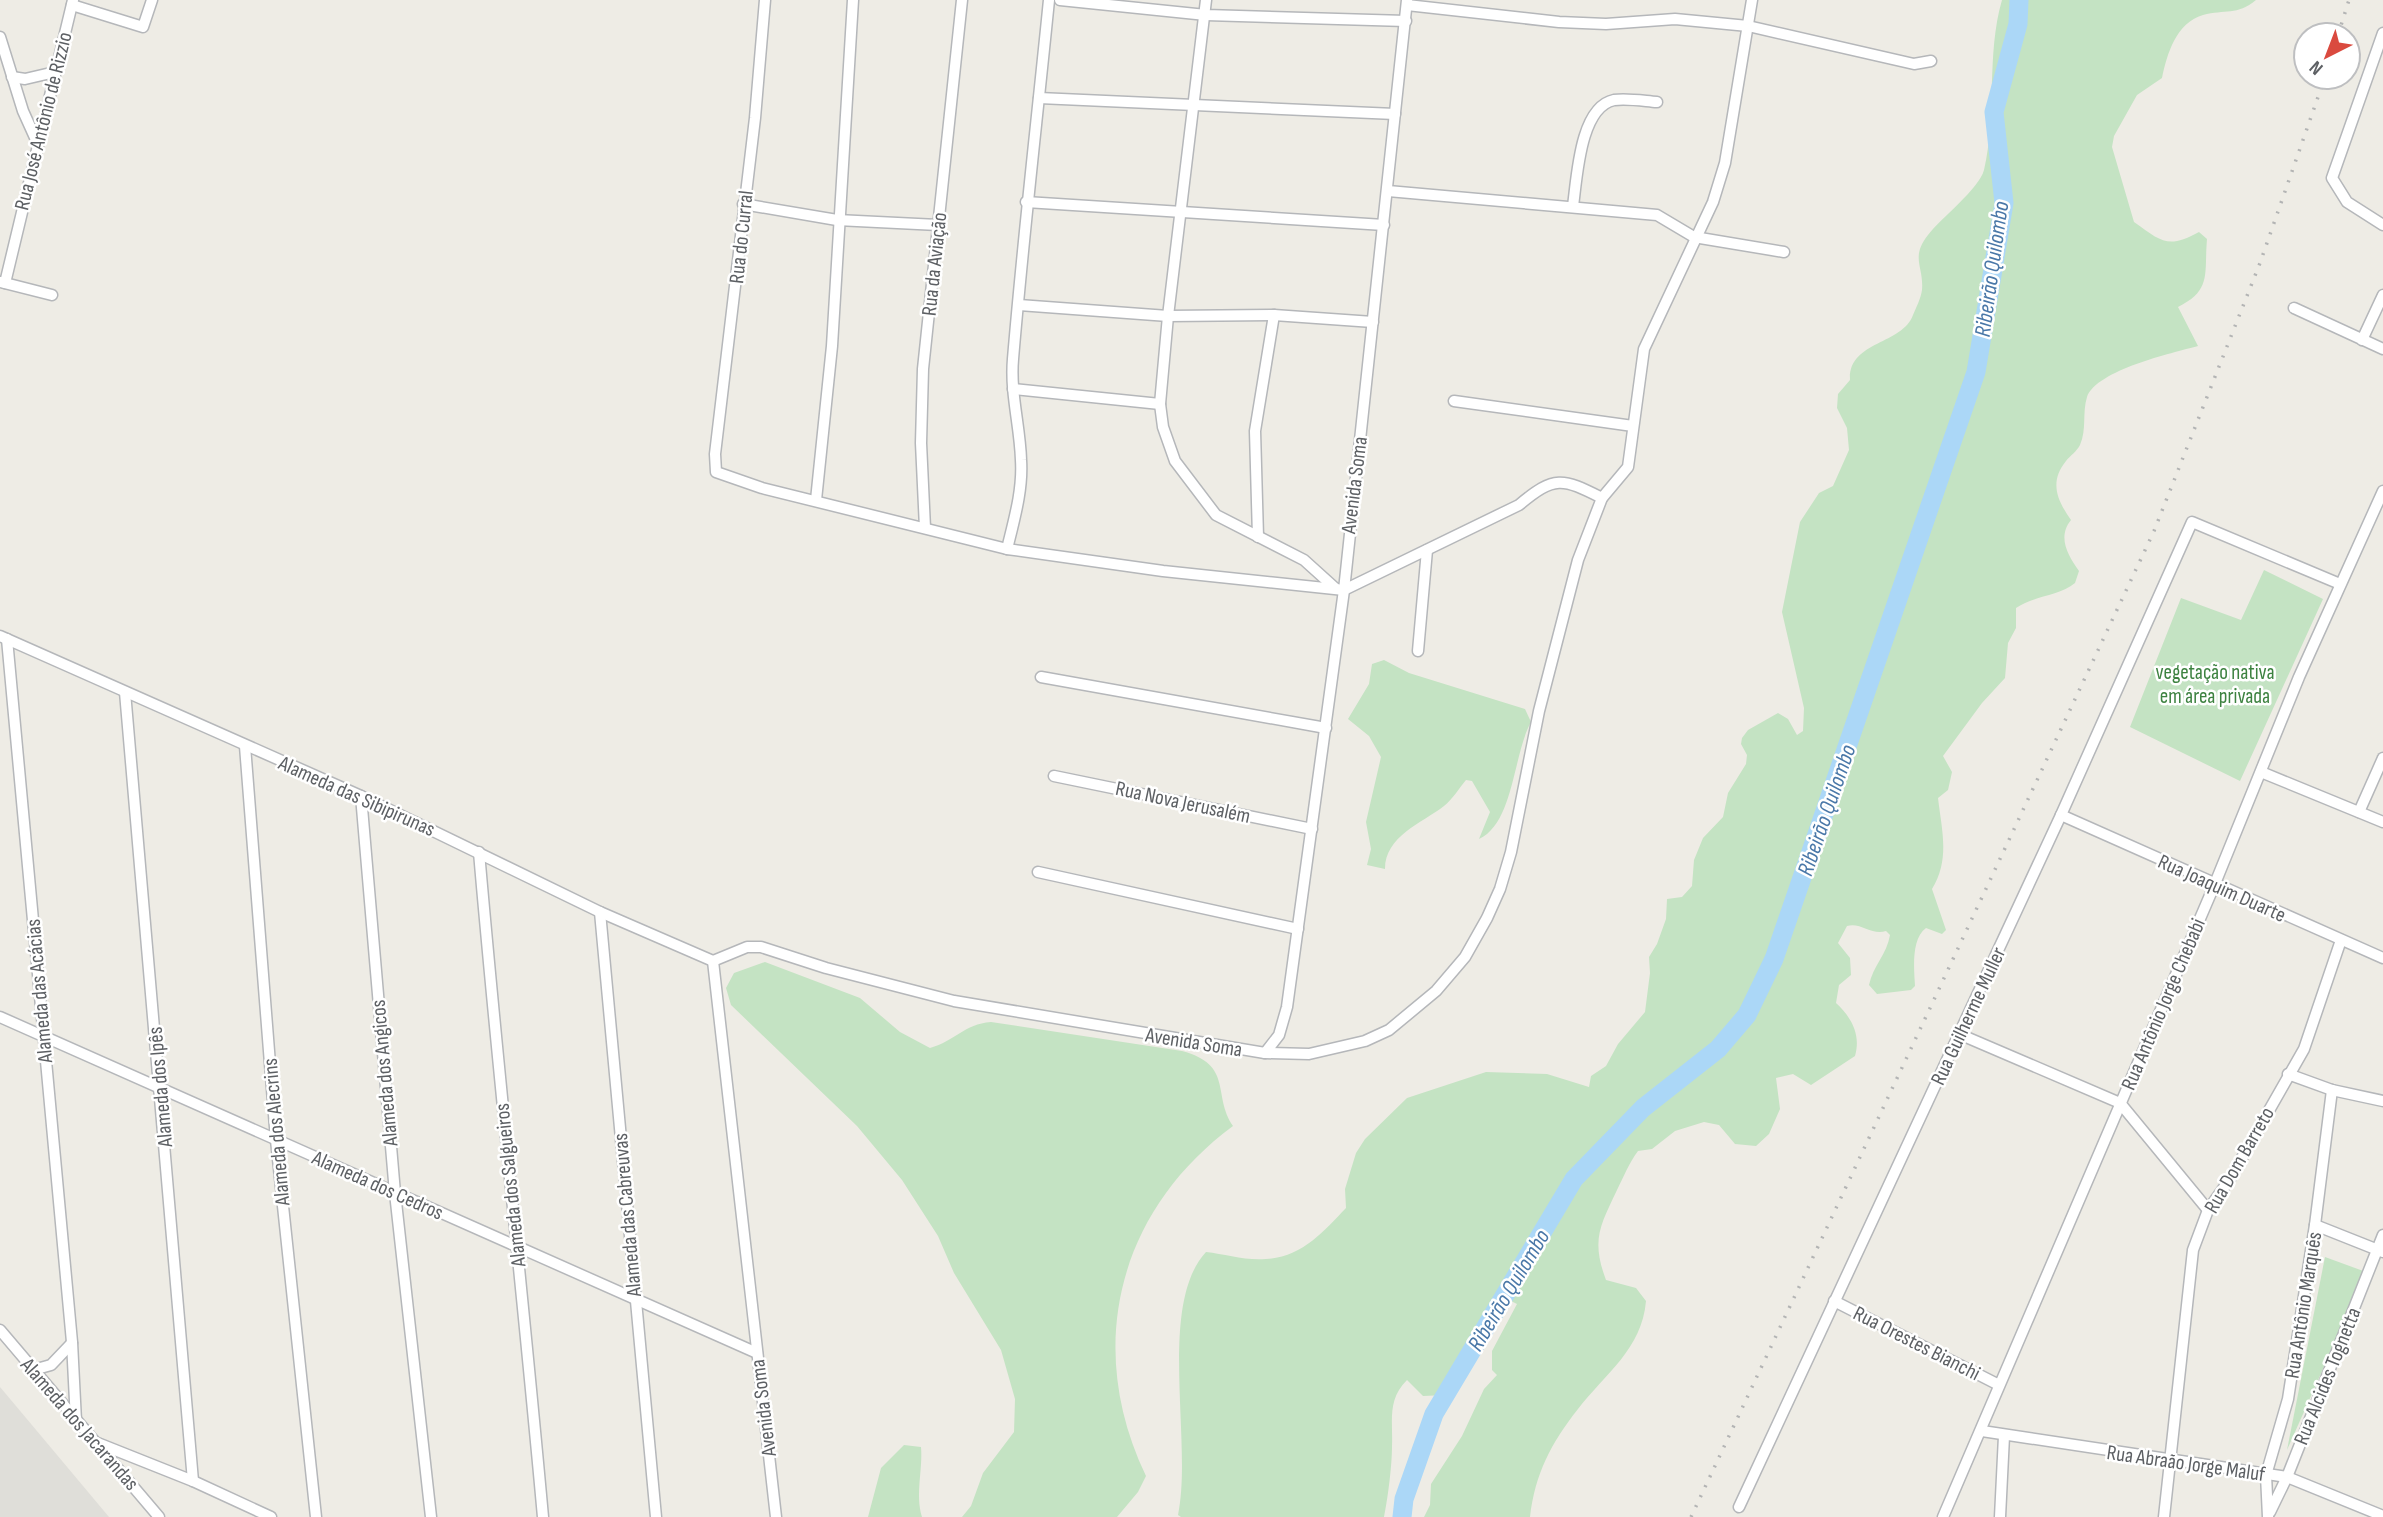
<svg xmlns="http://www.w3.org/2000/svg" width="2383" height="1517" viewBox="0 0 2383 1517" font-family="'Sofia Sans Condensed',sans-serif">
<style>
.industrial{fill:#dfded9}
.green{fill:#c4e3c3}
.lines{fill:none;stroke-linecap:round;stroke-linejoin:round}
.river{stroke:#abd7f7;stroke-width:19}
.street-casing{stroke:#b5b7ba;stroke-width:13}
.street{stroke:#fff;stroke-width:10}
.rail{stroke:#b3b4b4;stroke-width:3.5;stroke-dasharray:2 9;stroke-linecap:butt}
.labels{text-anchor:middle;stroke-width:5;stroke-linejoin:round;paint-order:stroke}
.street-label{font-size:21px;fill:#5d6064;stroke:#fff}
.park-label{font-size:21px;fill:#3d8240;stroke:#fff}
.water-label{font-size:23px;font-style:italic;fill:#4a78a8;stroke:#fff}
</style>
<rect width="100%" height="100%" fill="#eeece5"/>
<polygon class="industrial" points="0,1387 21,1412 109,1517 0,1517"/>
<g class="green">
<path d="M2002,0H2256C2237,16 2225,9 2203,15C2176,23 2167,54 2162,78L2137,95L2114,136L2112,147L2134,222C2162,242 2168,249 2199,232L2207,239C2204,274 2212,290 2178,307L2198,346C2172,353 2097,370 2087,397C2082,413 2087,429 2080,445C2077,451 2070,456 2066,461C2049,482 2057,500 2071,520C2057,537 2068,556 2079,571L2075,583C2059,596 2033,596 2016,608V628L2008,643L2005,678L1982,703L1943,756L1952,772L1948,790L1938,798C1942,832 1950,859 1932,889L1946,930L1942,934L1926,928C1911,939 1914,969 1915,986L1911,990L1877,994L1869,985C1873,966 1887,954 1890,935L1886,931C1872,936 1861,922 1847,926L1838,943L1850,958L1851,975L1839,985L1836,1003C1852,1018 1861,1035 1855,1056L1811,1085L1793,1074L1776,1078L1780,1109L1769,1134L1756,1146L1735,1144L1719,1125L1704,1122L1675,1131L1652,1149L1638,1151C1629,1163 1624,1176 1617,1190C1600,1226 1591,1240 1606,1280L1636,1288L1646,1301C1642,1349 1605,1374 1578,1409C1551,1443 1535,1474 1530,1517H1424L1430,1505L1431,1484L1462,1436L1484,1389L1497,1375L1492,1370V1351L1517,1304L1499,1295L1485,1310L1446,1395L1423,1396L1407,1380C1387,1400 1393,1420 1392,1446C1392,1465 1388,1498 1384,1517H1181L1178,1515C1193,1443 1157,1305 1206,1252C1225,1254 1246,1261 1266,1259C1302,1257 1323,1232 1346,1208L1345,1189L1356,1153L1365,1139L1407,1098L1486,1072L1547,1074L1589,1087L1591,1076L1606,1066L1618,1044L1645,1012L1650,973L1649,957L1657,944L1666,919L1667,899L1682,897L1692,886L1694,860L1703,838L1723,817L1728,793L1746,764L1747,755L1741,744L1742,738L1748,730L1778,713L1788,719L1797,735L1803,731L1804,708L1782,612L1800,522L1819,493L1833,486L1849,450L1847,428L1837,408L1838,394L1850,380C1848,341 1902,345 1913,315C1916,308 1921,298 1922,290C1924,266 1910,258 1928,235C1941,218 1979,189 1984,170C1997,115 1986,55 2002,0Z"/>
<polygon points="2264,570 2323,599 2240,781 2130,727 2181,598 2241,620"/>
<path d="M1384,660L1409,673L1525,709L1531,722C1513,754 1514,823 1479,839L1490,812L1472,781L1466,780C1459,788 1453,799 1444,806C1422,823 1385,836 1385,869L1367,865L1371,849L1366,822L1381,757L1369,736L1348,719L1369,684L1372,664Z"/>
<path d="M765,962L860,998L900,1032L930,1048C955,1041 964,1024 991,1022L1182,1051C1234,1065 1212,1095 1233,1126C1118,1211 1084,1347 1146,1476L1138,1492L1117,1517H962L971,1506L983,1473L1014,1432L1015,1399L1001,1350L954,1273L938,1236L902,1180L857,1126L731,1005L726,988L734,973Z"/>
<polygon points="2325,1257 2366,1272 2287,1450"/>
<path d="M904,1445L921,1447C923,1470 915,1494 922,1517H868L881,1468Z"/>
</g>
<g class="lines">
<polyline class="river" points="1402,1517 1404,1499 1434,1414 1574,1179 1643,1108 1718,1049 1747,1015 1774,959 1976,372 2004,203 1994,112 2018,24 2019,0"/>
<defs>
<g id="street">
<path d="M765,0L755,118L715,454L716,472L762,488L1007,549L1163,571L1344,590L1519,505C1555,475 1562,478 1602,498"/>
<polyline points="1060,0 1206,15 1406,21"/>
<polyline points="1206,0 1168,316 1160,404 1163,427 1175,461 1216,515 1304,560 1335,588"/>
<polyline points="72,5 143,27 152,0"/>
<polyline points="1407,5 1559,22 1606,24 1675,19 1748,26 1914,64 1931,61"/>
<polyline points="2383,33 2332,178 2347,202 2383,225"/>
<polyline points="0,37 23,111 37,142"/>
<polyline points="12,77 25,79 55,72"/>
<polyline points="1039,98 1395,114"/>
<polyline points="1388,191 1657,215 1694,237 1784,252"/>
<polyline points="1026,202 1384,225"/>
<polyline points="743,204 837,220 938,225"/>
<path d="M1573,206C1577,177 1580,107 1614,100C1627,98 1644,101 1657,102"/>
<polyline points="1,282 52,295"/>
<polyline points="5,283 73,0"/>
<polyline points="1019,305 1168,316 1274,315 1373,322"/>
<polyline points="2294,308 2383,349"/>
<polyline points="2362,340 2383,295"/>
<polyline points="1013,389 1160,404"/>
<polyline points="1454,401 1633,426"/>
<polyline points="816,500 832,346 853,0"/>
<polyline points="925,528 921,443 923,369 962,0"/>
<polyline points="1258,537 1255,431 1274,315"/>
<path d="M1007,549C1014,520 1023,490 1021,460C1020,426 1010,393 1013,359C1023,239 1037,120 1049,0"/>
<polyline points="0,636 361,796 600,912 713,961"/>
<polyline points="7,639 72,1342 76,1421"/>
<polyline points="1418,651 1427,550"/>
<polyline points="1041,677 1326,728"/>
<polyline points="125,692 193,1481"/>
<polyline points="245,746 276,1140 316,1517"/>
<polyline points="2261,772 2383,822"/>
<polyline points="1054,776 1312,829"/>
<polyline points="361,796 395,1193 431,1517"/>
<polyline points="2359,812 2383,758"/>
<polyline points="2061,815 2383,958"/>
<path d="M479,852C498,1074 523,1295 543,1517"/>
<polyline points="1038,872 1298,929"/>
<polyline points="600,912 656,1517"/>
<polyline points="713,961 747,947 761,947 826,968 954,1001 1265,1053 1309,1054 1365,1041 1389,1030 1436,991 1465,957 1487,918 1500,889 1511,852 1539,711 1578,560 1602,498 1628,467 1644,349 1713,202 1725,163 1752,0"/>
<polyline points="713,961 776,1517"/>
<polyline points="0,1017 757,1353"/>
<polyline points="1959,1034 2120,1103 2208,1210"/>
<polyline points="1265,1053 1279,1035 1287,1007 1344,590 1407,0"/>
<polyline points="2288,1074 2332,1090 2383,1101"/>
<polyline points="2315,1225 2383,1252"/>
<polyline points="1834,1301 1999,1385"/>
<polyline points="0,1330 159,1517"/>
<polyline points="33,1370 51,1365 72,1343"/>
<polyline points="1982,1431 2287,1477 2383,1516"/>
<polyline points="95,1442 193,1481 271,1517"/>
<polyline points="1739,1507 2061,815 2192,522 2340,584"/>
<polyline points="2270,1512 2287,1477 2383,1235"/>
<polyline points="1943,1517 2214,886 2299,677 2383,491"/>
<polyline points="2000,1517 2004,1436"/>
<polyline points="2164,1517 2193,1250 2208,1210 2230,1179 2304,1049 2341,940"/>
<polyline points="2268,1517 2266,1475 2288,1399 2315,1225 2332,1090"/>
</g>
</defs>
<use href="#street" class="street-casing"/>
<use href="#street" class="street"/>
<g class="rail">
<polyline points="2338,35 2349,0"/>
<polyline points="1691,1517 2154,531 2260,263 2325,77"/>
</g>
</g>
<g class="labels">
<g class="street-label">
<text transform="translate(43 121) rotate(-76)" y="7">Rua José Antônio de Rizzio</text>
<text transform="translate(741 237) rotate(-84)" y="7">Rua do Curral</text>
<text transform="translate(934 264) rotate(-84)" y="7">Rua da Aviação</text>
<text transform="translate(1354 485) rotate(-83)" y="7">Avenida Soma</text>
<text transform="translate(357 796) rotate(24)" y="7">Alameda das Sibipirunas</text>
<text transform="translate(1183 802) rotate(12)" y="7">Rua Nova Jerusalém</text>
<text transform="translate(2222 888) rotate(24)" y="7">Rua Joaquim Duarte</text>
<text transform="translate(39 991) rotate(-95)" y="7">Alameda das Acácias</text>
<text transform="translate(2163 1004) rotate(-67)" y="7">Rua Antônio Jorge Chebabi</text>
<text transform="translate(1968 1016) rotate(-65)" y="7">Rua Guilherme Muller</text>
<text transform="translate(1194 1042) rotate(9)" y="7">Avenida Soma</text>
<text transform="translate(384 1073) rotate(-95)" y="7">Alameda dos Angicos</text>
<text transform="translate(160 1087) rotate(-95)" y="7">Alameda dos Ipês</text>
<text transform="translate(276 1132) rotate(-95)" y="7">Alameda dos Alecrins</text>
<text transform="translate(2239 1160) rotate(-60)" y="7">Rua Dom Barreto</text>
<text transform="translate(378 1185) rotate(24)" y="7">Alameda dos Cedros</text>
<text transform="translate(510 1185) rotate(-96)" y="7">Alameda dos Salgueiros</text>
<text transform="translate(627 1215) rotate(-95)" y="7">Alameda das Cabreuvas</text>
<text transform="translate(2303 1305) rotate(-81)" y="7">Rua Antônio Marquês</text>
<text transform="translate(1917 1343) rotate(27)" y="7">Rua Orestes Bianchi</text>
<text transform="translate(2327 1376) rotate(-68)" y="7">Rua Alcides Tognetta</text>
<text transform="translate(763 1408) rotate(-97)" y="7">Avenida Soma</text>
<text transform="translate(80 1424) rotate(49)" y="7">Alameda dos Jacarandas</text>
<text transform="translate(2186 1463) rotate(8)" y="7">Rua Abraão Jorge Maluf</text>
</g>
<g class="park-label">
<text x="2215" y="679">vegetação nativa<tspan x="2215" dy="24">em área privada</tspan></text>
</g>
<g class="water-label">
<text transform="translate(1991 269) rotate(-82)" y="8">Ribeirão Quilombo</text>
<text transform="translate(1826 810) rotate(-71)" y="8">Ribeirão Quilombo</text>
<text transform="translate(1508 1290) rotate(-59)" y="8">Ribeirão Quilombo</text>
</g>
</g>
<g transform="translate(2327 56) rotate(222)"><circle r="33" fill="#ffffff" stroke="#bebfc1" stroke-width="2"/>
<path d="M0-5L12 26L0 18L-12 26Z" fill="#da4a3f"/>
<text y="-10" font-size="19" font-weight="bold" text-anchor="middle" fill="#5d6064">N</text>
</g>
</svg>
